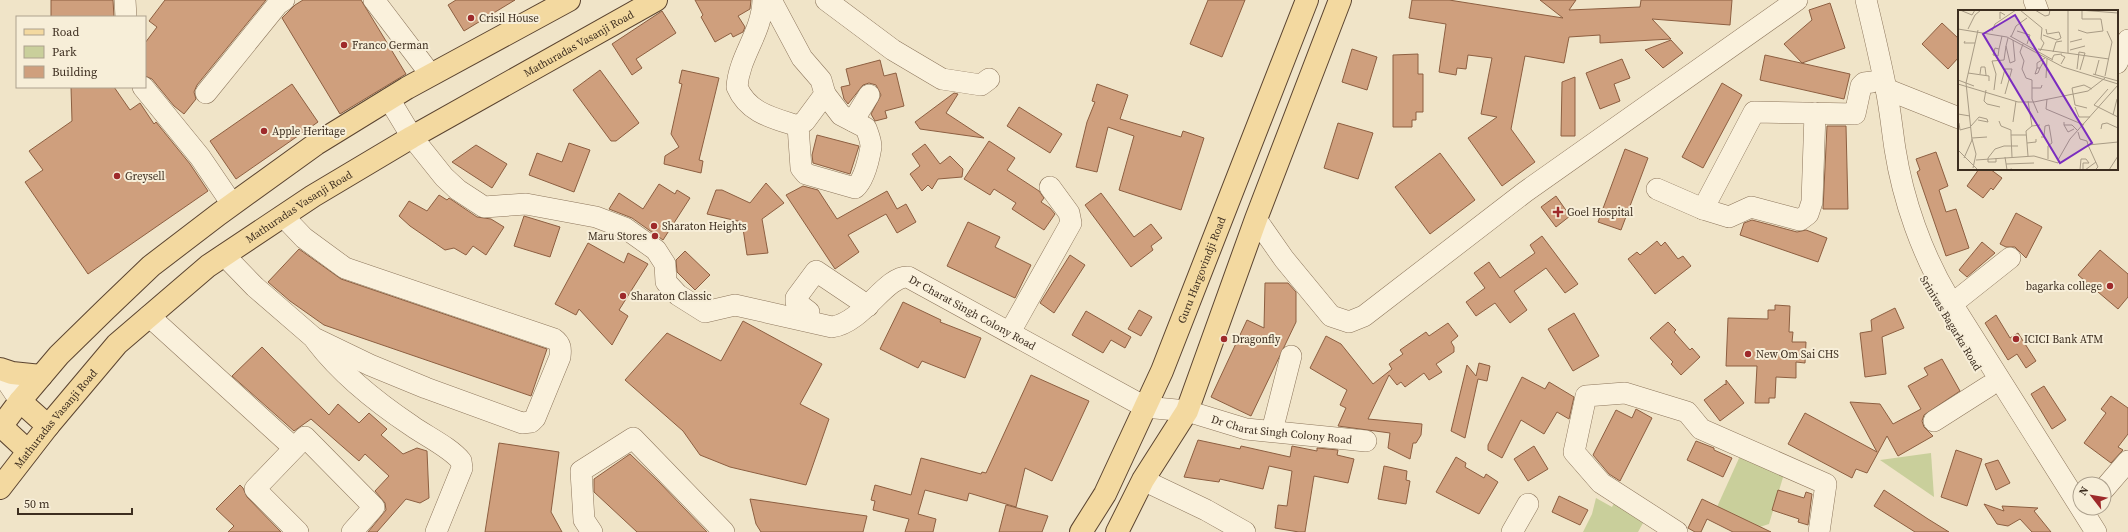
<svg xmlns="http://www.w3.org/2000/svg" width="2128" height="532" viewBox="0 0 2128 532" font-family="'Source Serif 4',serif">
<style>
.green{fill:#c9cf9b}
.building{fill:#cf9f7d;stroke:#8d5f41}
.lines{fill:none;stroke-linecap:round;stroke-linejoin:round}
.minor-casing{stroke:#8d765c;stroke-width:22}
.major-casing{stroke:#5b4430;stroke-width:24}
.minor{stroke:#faf1dc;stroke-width:21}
.major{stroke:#f3d9a0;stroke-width:22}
.poi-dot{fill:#9e2a2b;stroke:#f7eed8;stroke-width:1.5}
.labels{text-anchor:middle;stroke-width:4;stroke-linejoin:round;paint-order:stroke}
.poi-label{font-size:11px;fill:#3d2e20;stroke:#f7eed8;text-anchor:start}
.street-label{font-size:11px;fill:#3d2e20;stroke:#f7eed8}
.inset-road{fill:none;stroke:#a89b85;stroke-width:1}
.view{fill:#7b2cbf;fill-opacity:0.15;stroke:#7b2cbf;stroke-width:2}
.inset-edge{fill:none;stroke:#3d2e20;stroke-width:2}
</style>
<rect width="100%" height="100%" fill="#f0e4c8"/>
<g class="green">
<polygon points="1931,453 1934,497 1880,460"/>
<polygon points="1740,456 1784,474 1769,524 1750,530 1717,507"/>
<polygon points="1596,498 1612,507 1615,501 1648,514 1638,532 1583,532 1592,514"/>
</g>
<g class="building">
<polygon points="51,0 113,0 114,17 51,17"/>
<polygon points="165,0 266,0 197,85 194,92 196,99 184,114 174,106 152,79 145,76 145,43 157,27 149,21"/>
<polygon points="303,0 361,0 406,74 340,114 282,18 295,5"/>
<polygon points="456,0 515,0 464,31 448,5"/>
<polygon points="695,0 751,0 750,9 738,16 745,27 743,32 733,37 731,33 715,42 701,17 703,15"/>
<polygon points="1208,0 1245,0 1222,57 1190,44"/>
<polygon points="1412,0 1449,0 1563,18 1540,0 1576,0 1569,10 1640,7 1641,0 1732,0 1730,25 1652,19 1671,39 1600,43 1600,35 1569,37 1564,63 1525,56 1511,129 1535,162 1502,186 1468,138 1497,117 1481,114 1492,58 1468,55 1466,69 1457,68 1456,75 1439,72 1446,24 1409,18"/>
<polygon points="1830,3 1845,48 1802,63 1784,44 1812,20 1809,10"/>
<polygon points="662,11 676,33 636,59 642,68 632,75 612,44"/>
<polygon points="1942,23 1959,39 1959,57 1948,69 1922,44"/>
<polygon points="1671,40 1683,53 1663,68 1645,50"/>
<polygon points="1352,49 1377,57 1367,90 1342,82"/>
<polygon points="1418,54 1418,74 1423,74 1423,112 1416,112 1416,120 1412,120 1412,127 1393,127 1393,55"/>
<polygon points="1765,55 1850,74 1844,99 1760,80"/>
<polygon points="1622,59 1630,78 1614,84 1620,101 1600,109 1586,73"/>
<polygon points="880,60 884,76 896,73 904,106 885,111 887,118 875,121 871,114 881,95 876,85 869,83 863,85 848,104 844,99 841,87 850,85 846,69"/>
<polygon points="600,70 639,123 616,141 611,141 573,90"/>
<polygon points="682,70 719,78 699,160 703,161 701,173 664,164 665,156 679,147 671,134 682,84 679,83"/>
<polygon points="1575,77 1575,136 1561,136 1562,82"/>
<polygon points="1722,83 1742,95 1703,168 1682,157"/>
<polygon points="292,84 318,122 236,179 210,141"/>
<polygon points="1097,84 1128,95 1120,119 1181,137 1183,131 1204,138 1181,210 1119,190 1134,136 1108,127 1097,172 1076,167 1087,122 1095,102 1092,101"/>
<polygon points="71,87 114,87 130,110 140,103 154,124 156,122 190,164 208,191 88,274 25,182 43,170 29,151 72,121"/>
<polygon points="954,93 958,94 946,113 984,138 920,129 915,122"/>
<polygon points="1019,107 1062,134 1050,153 1007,126"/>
<polygon points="1338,123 1373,133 1358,179 1324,168"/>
<polygon points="1827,126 1846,126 1848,209 1823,209"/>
<polygon points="817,135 859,146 850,174 813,163 812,155"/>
<polygon points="989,141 1015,158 1007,170 1039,191 1044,198 1041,202 1050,208 1055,214 1044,230 1012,209 1016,203 994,189 990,195 964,179"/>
<polygon points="569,143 590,150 574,192 529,175 537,153 562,162"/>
<polygon points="925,144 940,164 950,156 963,169 962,177 938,179 932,189 928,185 922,191 910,174 920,166 912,154"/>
<polygon points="476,145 507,164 492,188 452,162"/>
<polygon points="1625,149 1648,158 1621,230 1598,222"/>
<polygon points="1936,152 1948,186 1939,190 1946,212 1956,209 1969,248 1946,256 1917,172 1920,170 1916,159"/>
<polygon points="1440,153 1475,200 1430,234 1395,187"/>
<polygon points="1979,169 1990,169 2002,178 1993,190 1991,188 1983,198 1967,186"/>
<polygon points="766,183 784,203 762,219 768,253 747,255 742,222 707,214 716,190 722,190 750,203"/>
<polygon points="659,184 675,194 677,190 690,198 663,240 632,218 609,209 619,193 643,209"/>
<polygon points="803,186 818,190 837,219 887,191 897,209 906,204 916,222 897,233 886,214 848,235 859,252 835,269 786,195"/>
<polygon points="1101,193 1134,237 1151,224 1162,238 1151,246 1153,250 1131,267 1085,205"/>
<polygon points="439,195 447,200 449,198 477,217 491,219 504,227 486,255 473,246 466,255 454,248 445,250 410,226 399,216 409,201 427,211"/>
<polygon points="1556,196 1570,216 1556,227 1541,207"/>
<polygon points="2016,213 2042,227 2026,258 2015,247 2006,247 2000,244"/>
<polygon points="524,216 560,227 550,257 514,246"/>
<polygon points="1752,220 1797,232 1806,230 1827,238 1818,262 1740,235 1744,223"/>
<polygon points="968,222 1000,237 995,247 1031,265 1015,298 947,266"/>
<polygon points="1542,236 1578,284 1565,293 1546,268 1514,291 1527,310 1510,323 1495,303 1476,316 1466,302 1485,288 1474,273 1489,262 1500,278 1535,253 1530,245"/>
<polygon points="1657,241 1661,246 1665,242 1678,259 1683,256 1691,266 1655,294 1628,259 1637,252 1640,255"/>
<polygon points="1982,242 1995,253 1967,277 1959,270"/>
<polygon points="588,243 624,263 628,253 648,264 619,310 628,316 612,345 579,309 576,315 555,304"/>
<polygon points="299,249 341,279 547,349 531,396 324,325 290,301 268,282"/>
<polygon points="2100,250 2128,274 2128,297 2118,309 2078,275"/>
<polygon points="685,251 710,275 695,290 677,272 676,260"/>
<polygon points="1070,255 1085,265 1054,313 1040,303"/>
<polygon points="1265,283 1288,283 1296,292 1296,322 1251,416 1211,397 1247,320 1264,328"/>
<polygon points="903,302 941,320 940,322 981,338 965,378 922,361 918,368 880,349"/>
<polygon points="1775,305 1790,306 1789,332 1793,332 1792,342 1806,342 1805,363 1796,362 1796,378 1776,377 1775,398 1769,398 1769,403 1755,403 1757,366 1726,366 1728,318 1768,319 1768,310 1775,310"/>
<polygon points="1895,308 1904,328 1882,337 1886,374 1865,377 1860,333 1872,331 1871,320"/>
<polygon points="1139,310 1152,317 1141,336 1128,329"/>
<polygon points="1086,311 1131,337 1125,348 1111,340 1103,353 1072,335"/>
<polygon points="1574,313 1599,356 1573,371 1548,329"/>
<polygon points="1996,315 2010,338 2018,333 2036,361 2026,368 2017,354 2008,360 1985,323"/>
<polygon points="743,321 822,364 800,404 829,419 806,485 730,467 700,455 683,431 625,380 667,333 721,361"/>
<polygon points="1668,322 1676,330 1674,332 1690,350 1692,348 1700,357 1681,375 1671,364 1673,362 1650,338"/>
<polygon points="1448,323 1458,336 1451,342 1454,347 1454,352 1436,364 1442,372 1429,380 1424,373 1405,387 1401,382 1397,385 1389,375 1368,419 1422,424 1421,435 1416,443 1413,443 1410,459 1388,448 1390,433 1338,426 1346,408 1340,405 1347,390 1310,368 1326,336 1341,344 1373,384 1392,369 1389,364 1403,354 1400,350 1426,332 1429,336"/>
<polygon points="262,347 329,415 338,404 359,423 369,413 387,429 381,435 403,454 417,448 427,451 429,498 420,503 406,499 377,532 368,532 386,510 385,503 375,491 389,476 365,454 359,461 311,419 294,431 232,376"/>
<polygon points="1942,359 1960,391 1924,415 1922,421 1924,427 1933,436 1898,456 1887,436 1867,473 1856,469 1852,478 1788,444 1805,413 1877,452 1850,402 1880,404 1893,424 1921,409 1908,386 1928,375 1924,368"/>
<polygon points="1479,363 1490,366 1487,381 1478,379 1465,438 1451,431 1467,365 1476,376"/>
<polygon points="1031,375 1089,401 1052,481 1025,468 1016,507 969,493 967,501 925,490 918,514 936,519 933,532 905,532 909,519 873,510 875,501 871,500 875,485 911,495 921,458 981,474 982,472 986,473"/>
<polygon points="1522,377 1545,389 1549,382 1574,397 1569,419 1557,412 1544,434 1521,420 1502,458 1488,450 1488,445"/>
<polygon points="1726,380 1744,403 1720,421 1704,400 1725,384 1726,385"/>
<polygon points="2044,386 2066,420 2052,429 2031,394"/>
<polygon points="2111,396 2128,408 2128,434 2118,447 2123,450 2111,463 2084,443 2106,413 2101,409"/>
<polygon points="1636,409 1652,418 1620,481 1609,474 1593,455 1616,410 1632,418"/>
<polygon points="1198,440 1240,449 1241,446 1290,457 1292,446 1317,451 1317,448 1338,450 1337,455 1354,459 1348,483 1314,476 1305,532 1299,532 1275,528 1278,505 1287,506 1292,471 1269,466 1263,489 1220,479 1219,482 1184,477"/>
<polygon points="1696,441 1714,448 1714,450 1732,458 1723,477 1687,460"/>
<polygon points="499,443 559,452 551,512 562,532 485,532"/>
<polygon points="1534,446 1548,469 1528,481 1514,459"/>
<polygon points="1956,450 1982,459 1967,506 1941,497"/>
<polygon points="630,454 659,482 707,532 637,532 594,492 594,479"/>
<polygon points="1456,457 1466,463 1465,467 1484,478 1486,474 1498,482 1479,514 1436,492"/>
<polygon points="1998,460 2010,483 1996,490 1985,464"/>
<polygon points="1384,466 1407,471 1406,480 1410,481 1406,504 1378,499"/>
<polygon points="240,485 243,488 247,497 281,532 228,532 234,526 216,509"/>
<polygon points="1778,490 1804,498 1806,492 1812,494 1808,525 1798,522 1799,519 1772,510"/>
<polygon points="1884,490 1928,519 1949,532 1915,532 1874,506"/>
<polygon points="1559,496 1588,510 1580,525 1552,512"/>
<polygon points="750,499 818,509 867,516 863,532 761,532 756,524"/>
<polygon points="1702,499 1771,532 1733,532 1707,519 1701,532 1695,532 1688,528"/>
<polygon points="1984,504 2004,511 2002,506 2038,508 2034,511 2051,532 2032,532 2020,519 2008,526 1997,524"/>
<polygon points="1006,505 1048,516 1042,532 999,532"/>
</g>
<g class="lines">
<defs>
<g id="minor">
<polyline points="125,0 126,17"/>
<polyline points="374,0 431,75"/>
<path d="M763,0C762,33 739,56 737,87C748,113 773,118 798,126L805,121L825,94L821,80L802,58L771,0"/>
<polyline points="826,0 893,50 942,79 981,85 989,79"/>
<path d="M1866,0C1873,29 1880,59 1886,89C1890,108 1892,129 1895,149C1903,200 1922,254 1949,299L2096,532"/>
<polyline points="2034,0 2038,11"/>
<polyline points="2117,63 2128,40"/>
<polyline points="143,87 200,157 232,204"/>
<polyline points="1886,89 1959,118"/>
<polyline points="206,93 278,4 284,0"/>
<path id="s1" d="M389,99L412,137L444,177L458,190L484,207L526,204L596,217L625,228L656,250L665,264L666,282L678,295L705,312L735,305L832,327C864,322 885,276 908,277L1145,407L1187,411L1246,429L1366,441"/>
<polyline points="853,121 869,95"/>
<path d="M798,126L801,168L806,174L855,188C864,180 869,159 871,147C871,140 868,134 866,128L841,115L825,94"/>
<polyline points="1657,189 1703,209 1754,112 1855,114 1861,86 1864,83 1872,82"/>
<polyline points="1703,209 1729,217 1751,207 1800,220 1808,214 1812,202 1815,113"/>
<polyline points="1256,219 1284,259 1331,316 1349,322 1364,316 1525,192 1797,0"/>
<path d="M224,255L255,287L314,338L370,365L426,388L522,423L531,422L535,418L560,357C561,349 561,344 554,339L345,268L304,238L283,216"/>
<polyline points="1952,304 2010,258"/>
<polyline points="149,316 294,448"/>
<polyline points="803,320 809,312 796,302 796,298 816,271 868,306"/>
<polyline points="1010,332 1071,223 1069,213 1050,187"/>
<path d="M316,341C342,375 376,402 412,426C426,436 451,448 461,461L462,468L436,532"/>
<polyline points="0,371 20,401"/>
<polyline points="1934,421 1989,386"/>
<polyline points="1272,431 1291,356"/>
<polyline points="1143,480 1206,510 1245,532"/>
<polyline points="2104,489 2128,461"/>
<polyline points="298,532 255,489 305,437 374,507 352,532"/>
<polyline points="592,532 584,520 581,471 633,438 724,532"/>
<polyline points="1512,532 1528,504"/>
<polyline points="1677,532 1601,483 1574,452 1586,396 1625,393 1687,412 1701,429 1826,484 1819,532"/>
</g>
<g id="major">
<polyline points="0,369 12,373 41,376"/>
<polyline points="20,401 48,426"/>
<polyline points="1,426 28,451"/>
<polyline points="0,428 20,401 59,355 105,310 151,266 219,214 316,144 407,88 569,0"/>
<path id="s2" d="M0,488L48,426L117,344L208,266L313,196L412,137L656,0"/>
<path id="s3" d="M1081,532L1105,494L1162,371L1307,0"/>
<polyline points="1117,532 1143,480 1187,411 1256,219 1340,0"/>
</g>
</defs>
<use href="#minor" class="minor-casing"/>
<use href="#major" class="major-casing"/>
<use href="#minor" class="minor"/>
<use href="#major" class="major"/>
</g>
<g class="poi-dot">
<circle cx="471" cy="18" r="4"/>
<circle cx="344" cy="45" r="4"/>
<circle cx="264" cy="131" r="4"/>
<circle cx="117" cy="176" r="4"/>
<path d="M1556 206h4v4h4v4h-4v4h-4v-4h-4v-4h4z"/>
<circle cx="654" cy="226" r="4"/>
<circle cx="655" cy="236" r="4"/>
<circle cx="2110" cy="286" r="4"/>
<circle cx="623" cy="296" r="4"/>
<circle cx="1224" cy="339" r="4"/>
<circle cx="2016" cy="339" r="4"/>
<circle cx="1748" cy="354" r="4"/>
</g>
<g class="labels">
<g class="poi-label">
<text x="479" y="22">Crisil House</text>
<text x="352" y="49">Franco German</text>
<text x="272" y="135">Apple Heritage</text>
<text x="125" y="180">Greysell</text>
<text x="1567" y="216">Goel Hospital</text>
<text x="662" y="230">Sharaton Heights</text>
<text x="647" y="240" text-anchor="end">Maru Stores</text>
<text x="2102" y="290" text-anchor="end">bagarka college</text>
<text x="631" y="300">Sharaton Classic</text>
<text x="1232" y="343">Dragonfly</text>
<text x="2024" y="343">ICICI Bank ATM</text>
<text x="1756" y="358">New Om Sai CHS</text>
</g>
<g class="street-label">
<text dy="4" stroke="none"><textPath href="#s2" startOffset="738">Mathuradas Vasanji Road</textPath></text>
<text dy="4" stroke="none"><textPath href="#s2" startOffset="414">Mathuradas Vasanji Road</textPath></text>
<text dy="4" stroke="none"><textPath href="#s3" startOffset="289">Guru Hargovindji Road</textPath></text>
<text dy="4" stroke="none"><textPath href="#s1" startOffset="709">Dr Charat Singh Colony Road</textPath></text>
<text transform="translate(1951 323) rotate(59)" y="4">Srinivas Bagarka Road</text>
<text dy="4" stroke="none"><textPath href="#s2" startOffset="89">Mathuradas Vasanji Road</textPath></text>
<text dy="4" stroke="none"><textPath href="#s1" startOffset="1045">Dr Charat Singh Colony Road</textPath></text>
</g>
</g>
<g transform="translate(1958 10)">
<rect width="160" height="160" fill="#f0e4c8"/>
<path class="inset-road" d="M2,0L14,5L17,0M62,0L84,18L83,29L86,33L82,41M77,0L87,6L91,5L92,0M110,0V43M121,0L160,3M42,9V2L47,5M0,19L49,27L105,57L160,74M10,19L17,5L23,0M120,20L129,23L145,21L143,9H124V0M34,21L37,14L58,0M59,21L72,25L69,34M85,25L99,30L103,28L101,22L89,24L88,19M52,26L95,50M53,27L58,16L69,8M50,28L48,36L52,53L57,51L55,30M7,31L6,33H17M112,32L124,29M65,34L62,42L66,51L64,59L68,68L74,70V89L80,103M41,39L40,46L35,45L37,38L41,39L44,26M80,39L151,49M112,40L127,36M95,42L98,32L104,31M103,45L107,47L103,54M94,49L96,45L104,44M86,51L82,58H79V53L87,48M79,58L77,64L80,63L82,58M119,59L121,42L127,43L122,60M10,63L31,66V71M22,64L23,57H27L28,65M135,64L160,71M137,65L141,50M147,66L154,32L149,21M88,68L89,49M0,70L16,76M0,74L60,92H76L130,81L147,68M43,74L47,59H54L47,84M74,78H83L84,75M150,79L136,95L160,107M28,80L26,91L29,94L42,97M36,80L38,64L34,51L46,50L48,36M89,89L88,99L126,115M70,91L74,116L82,115M117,97L121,107H132M129,98L117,95L114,78L126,75L134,79M0,104L12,106M155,105L159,89M41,111L43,116L53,120V125M55,112L58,91M106,112V115H114L119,120M1,113L2,120L13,117M106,115L110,122L116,119M13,116L21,107L29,109L30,112L20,110M143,119L144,114L149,113L160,118M120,122L122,129L129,131L130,135L160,132M83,127H86L87,116L91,115L94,133L90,136V149M14,128L29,127M14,129L18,144L15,158M69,133L78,132V129M130,135L140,157L137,160M0,140L20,160M70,146L68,121L74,116M47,147L49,160L54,159M54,147L53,125H68M6,148L14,130L8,73L20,20M38,148V152H30V148L37,139L46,136H60M18,150L76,146L100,153L101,151M100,150L112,129L160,75M48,154L76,153M122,160L123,149H128L131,153H125V160M127,160L138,152M151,160L160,146"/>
<path class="view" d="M57,5L134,133L102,153L25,24Z"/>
<rect width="160" height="160" class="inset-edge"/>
</g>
<rect x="16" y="16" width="130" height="72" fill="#f7eed8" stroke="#ada18e"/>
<rect x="24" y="29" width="20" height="6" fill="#f3d9a0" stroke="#ada18e"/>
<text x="52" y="36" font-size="12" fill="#3d2e20">Road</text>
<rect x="24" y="46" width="20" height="12" fill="#c9cf9b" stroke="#ada18e"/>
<text x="52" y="56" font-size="12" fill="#3d2e20">Park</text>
<rect x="24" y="66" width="20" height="12" fill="#cf9f7d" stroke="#ada18e"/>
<text x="52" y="76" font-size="12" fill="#3d2e20">Building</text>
<g transform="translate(2092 496) rotate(301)"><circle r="19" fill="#f7eed8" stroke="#ada18e"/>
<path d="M0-3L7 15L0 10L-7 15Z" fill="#9e2a2b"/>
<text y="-6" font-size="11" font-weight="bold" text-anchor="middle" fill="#3d2e20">N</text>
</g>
<path d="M18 508v6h114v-6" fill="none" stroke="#3d2e20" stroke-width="2"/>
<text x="24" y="508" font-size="12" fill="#3d2e20" stroke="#f7eed8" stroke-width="3" paint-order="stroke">50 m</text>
</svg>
